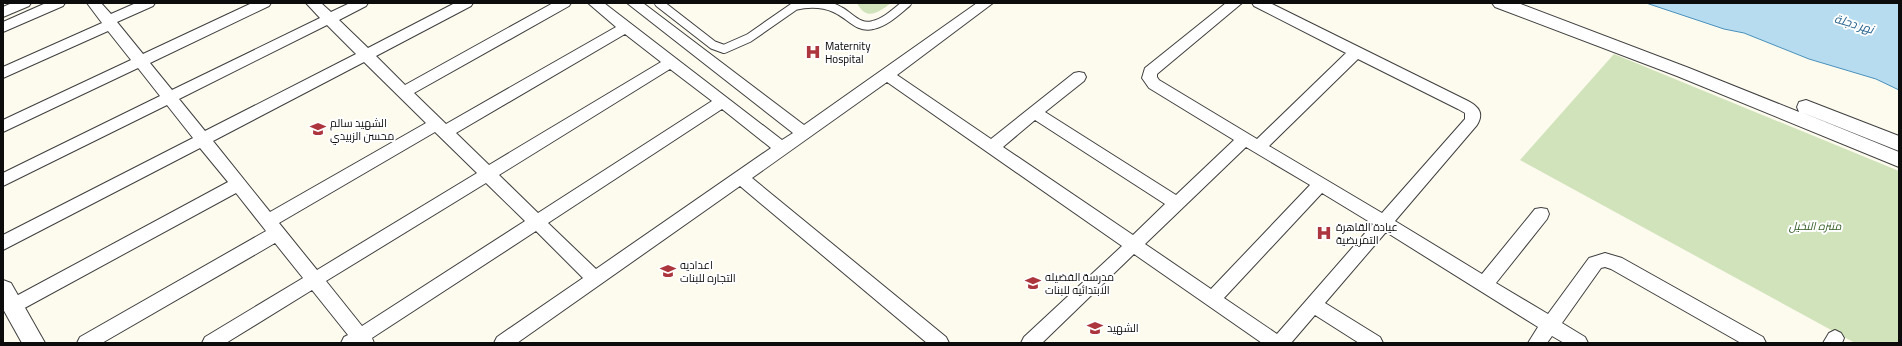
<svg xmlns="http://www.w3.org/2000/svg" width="1902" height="346" viewBox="0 0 1902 346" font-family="Georgia,Cairo,serif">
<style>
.green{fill:#d1e3bb}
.water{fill:#b8dcef;stroke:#4891bd}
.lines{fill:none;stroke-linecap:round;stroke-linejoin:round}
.service-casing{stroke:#3f3f3f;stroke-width:10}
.minor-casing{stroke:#3f3f3f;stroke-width:2}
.tertiary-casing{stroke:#3f3f3f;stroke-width:2}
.service{stroke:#fff;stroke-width:8}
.minor{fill:#fff;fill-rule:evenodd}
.tertiary{fill:#fff;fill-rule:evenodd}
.labels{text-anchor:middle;stroke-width:4;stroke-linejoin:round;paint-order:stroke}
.poi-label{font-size:11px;fill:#0c0c0c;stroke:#fff;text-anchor:start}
.park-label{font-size:11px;font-style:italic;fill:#325c25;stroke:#fff}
.water-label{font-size:12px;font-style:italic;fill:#25638f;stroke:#fff}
</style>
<rect width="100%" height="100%" fill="#fdfaee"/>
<g class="green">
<path d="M857,3H891C879,12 867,22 857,3Z"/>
<polygon points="1614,54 1899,171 1899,343 1855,343 1520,160"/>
</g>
<polygon class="water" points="1646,3 1899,3 1899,90 1876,79 1809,59 1744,33 1724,29"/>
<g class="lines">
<defs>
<path id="service" d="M659,3L713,45L724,49L749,38L795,6C810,2 827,3 840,11C851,17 859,29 873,25C886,22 897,11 907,3"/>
<g id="minor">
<polygon points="12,3 31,3 29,6 3,17 3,7"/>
<polygon points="46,3 65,3 63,6 3,32 3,22"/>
<path d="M87,3H101L111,14L136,3H155L153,6L117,22L143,54L252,3H271L269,6L150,63L172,90L320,18L306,3H321L331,12L350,3H368L366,6L339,20L368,48L455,3H473L471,6L376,56L405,85L553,3H571L569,6L414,93L446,124L616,27L588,3H604L782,140L793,133L627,3H643L804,125L977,3H993L897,75L991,139L1074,73L1079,72L1084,73L1086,77L1084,81L1045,112L1176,195L1234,140L1149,88L1142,78L1145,68L1226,3H1242L1157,74V77L1159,80L1257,139L1346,53L1254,6L1252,3H1270L1468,101C1479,107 1484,113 1477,125L1395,221L1482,274L1535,209L1541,208L1547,209L1549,214L1547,219L1496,283L1548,314L1589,258L1605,253L1622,258L1763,337L1766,343H1741L1611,269L1605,267L1601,268L1562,323L1585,337L1588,343H1564L1552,336L1547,343H1528L1538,327L1386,232L1325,303L1380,337L1383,343H1359L1315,315L1291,343H1262L1134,254L1042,343H1021L1024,337L1122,246L887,82L752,178L946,337L949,343H927L740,186L517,343H494L497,337L583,278L536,231L372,338L374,343H341L344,337L348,335L312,290L226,343H202L205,337L303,278L275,243L102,343H77L80,337L266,231L236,193L19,311L13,313L7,311L4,306L7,301L228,182L200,148L3,250V235L193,138L167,105L3,186V173L160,96L138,68L3,132V120L131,60L108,31L3,78V67L102,23ZM327,25L356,54L205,131L179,99ZM625,34L661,62L489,165L456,133ZM1358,59L1458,109L1465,113V119L1382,213L1269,146ZM364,62L426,123L270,212L213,141ZM670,69L712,101L538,213L499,175ZM722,109L771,148L596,269L548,223ZM1035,120L1165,204L1133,235L1003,147ZM435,132L477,173L317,270L279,223ZM1246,147L1310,185L1211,289L1145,244ZM486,183L525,221L362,326L326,281ZM1322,193L1373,224L1277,334L1224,298Z"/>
<polygon points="1835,330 1841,333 1844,338 1842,343 1823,343 1829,333"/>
</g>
<g id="tertiary">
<polygon points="1492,3 1518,3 1689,68 1799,112 1797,107 1799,102 1806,100 1899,136 1899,151 1801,112 1899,152 1899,167 1677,76 1495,7"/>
<polygon points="3,280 11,283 45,343 22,343 3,309"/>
</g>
</defs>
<use href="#service" class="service-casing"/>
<use href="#minor" class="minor-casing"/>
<use href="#tertiary" class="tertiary-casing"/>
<use href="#service" class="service"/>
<use href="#minor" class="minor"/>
<use href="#tertiary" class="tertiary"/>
</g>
<defs>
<symbol id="hospital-bare" viewBox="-9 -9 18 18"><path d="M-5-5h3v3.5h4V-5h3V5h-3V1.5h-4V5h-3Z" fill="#ac353e" stroke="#fff" stroke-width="2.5" paint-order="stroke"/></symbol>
<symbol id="school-bare" viewBox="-9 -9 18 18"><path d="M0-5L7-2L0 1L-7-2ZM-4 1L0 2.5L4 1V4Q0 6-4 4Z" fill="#ac353e" stroke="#fff" stroke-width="2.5" paint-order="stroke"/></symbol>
</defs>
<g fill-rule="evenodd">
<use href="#hospital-bare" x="802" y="41" width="22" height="22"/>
<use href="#school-bare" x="307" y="118" width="22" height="22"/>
<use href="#hospital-bare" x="1313" y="222" width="22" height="22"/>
<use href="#school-bare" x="657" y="260" width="22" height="22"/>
<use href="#school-bare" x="1022" y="272" width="22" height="22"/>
<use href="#school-bare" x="1084" y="317" width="22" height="22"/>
</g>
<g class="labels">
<g class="poi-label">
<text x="825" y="50">Maternity<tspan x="825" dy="13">Hospital</tspan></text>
<text x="330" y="127">الشهيد سالم<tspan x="330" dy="13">محسن الزبيدي</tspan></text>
<text x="1336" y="231">عيادة القاهرة<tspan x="1336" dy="13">التمريضية</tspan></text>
<text x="680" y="269">اعداديه<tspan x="680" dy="13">التجاره للبنات</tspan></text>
<text x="1045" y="281">مدرسة الفضيله<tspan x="1045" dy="13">الابتدائيه للبنات</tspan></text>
<text x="1107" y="332">الشهيد</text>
</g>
<g class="park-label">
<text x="1815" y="230">متنزه النخيل</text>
</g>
<g class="water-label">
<text transform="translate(1854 24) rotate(17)" y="4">نهر دجلة</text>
</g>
</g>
<rect width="1902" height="346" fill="none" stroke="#0c0c0c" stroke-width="8"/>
</svg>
